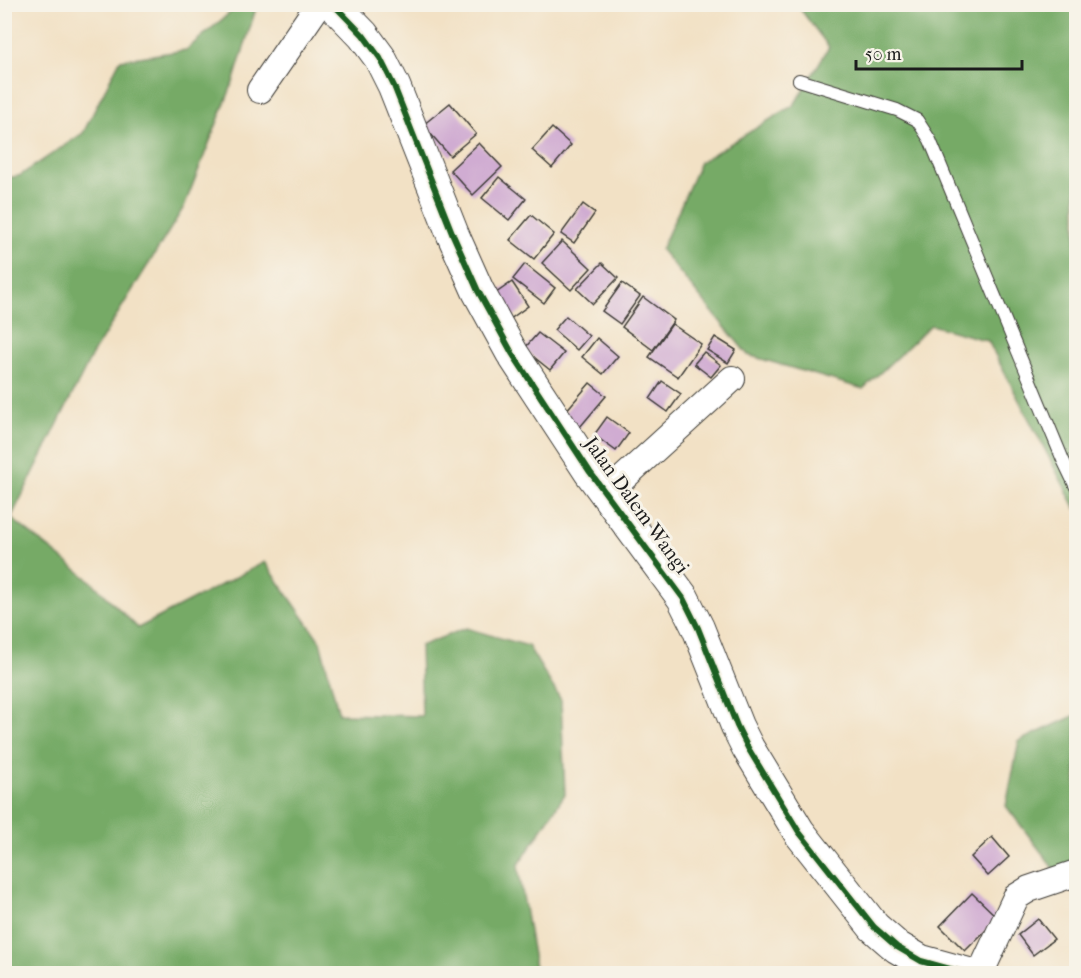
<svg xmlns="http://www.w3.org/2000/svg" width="1081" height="978" viewBox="0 0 1081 978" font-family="'IM FELL French Canon',serif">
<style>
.forest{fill:#76aa66;stroke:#496341;stroke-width:1.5}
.building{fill:#d0acd2}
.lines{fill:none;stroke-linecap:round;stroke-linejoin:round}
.service-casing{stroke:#3c3a35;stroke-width:14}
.minor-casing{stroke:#3c3a35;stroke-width:28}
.tertiary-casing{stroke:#3c3a35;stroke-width:34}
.service{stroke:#fff;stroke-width:12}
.minor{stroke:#fff;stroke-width:26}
.tertiary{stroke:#fff;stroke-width:32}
.cycleway-casing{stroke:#f7f3e8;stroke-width:10}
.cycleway{stroke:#1b5e20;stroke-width:6}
.labels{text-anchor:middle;stroke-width:6;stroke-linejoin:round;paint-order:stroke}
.street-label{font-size:20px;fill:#1c1c1c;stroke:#f7f3e8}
</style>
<rect width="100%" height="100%" fill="#f7f3e8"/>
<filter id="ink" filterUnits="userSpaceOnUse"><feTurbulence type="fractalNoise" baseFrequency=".0167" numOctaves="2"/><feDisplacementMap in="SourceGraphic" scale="12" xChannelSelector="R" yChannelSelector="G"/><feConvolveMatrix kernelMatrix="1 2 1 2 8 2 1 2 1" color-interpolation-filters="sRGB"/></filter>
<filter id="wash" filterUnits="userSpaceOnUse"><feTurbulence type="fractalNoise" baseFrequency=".008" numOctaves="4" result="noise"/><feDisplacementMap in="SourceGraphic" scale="24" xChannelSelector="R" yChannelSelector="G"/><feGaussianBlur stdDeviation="1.35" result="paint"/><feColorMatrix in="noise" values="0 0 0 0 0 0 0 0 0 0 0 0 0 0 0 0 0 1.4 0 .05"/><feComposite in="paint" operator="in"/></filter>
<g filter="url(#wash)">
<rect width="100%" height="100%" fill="#f2e1c5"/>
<g class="forest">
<polygon points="239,5 257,5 234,80 184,207 92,355 11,518 92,582 138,628 265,562 320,641 339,714 422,716 420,646 466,628 528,646 561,700 565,794 518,866 536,973 5,973 5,178 19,176 83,133 120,60 186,50"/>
<polygon points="797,5 1076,5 1076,509 988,341 931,325 863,389 748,355 661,250 700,162 794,105 829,47"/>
<polygon points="1076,715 1076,870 1058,874 1006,806 1019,741"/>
</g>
<g id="blocks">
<g class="building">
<polygon points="450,103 476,134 450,156 423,125"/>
<polygon points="552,128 571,145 552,168 532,150"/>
<polygon points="479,143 502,167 473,195 450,170"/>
<polygon points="499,177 526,199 509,220 482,198"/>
<polygon points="583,204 595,213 574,243 561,234"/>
<polygon points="531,215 554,234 534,259 510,240"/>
<polygon points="562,241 591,268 571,290 542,263"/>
<polygon points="602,263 618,278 593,304 577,289"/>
<polygon points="525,264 555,288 544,303 513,279"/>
<polygon points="512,282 528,306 506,322 489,298"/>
<polygon points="622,283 640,296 620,324 602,311"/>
<polygon points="643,297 674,320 653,350 622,327"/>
<polygon points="566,316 589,336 577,350 554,330"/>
<polygon points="672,324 701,344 678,377 649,357"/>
<polygon points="538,333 564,353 550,370 524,349"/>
<polygon points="715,337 736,350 728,363 707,350"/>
<polygon points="597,338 618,356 603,374 582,357"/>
<polygon points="704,352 721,365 711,377 694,364"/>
<polygon points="662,381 681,394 668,412 650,399"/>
<polygon points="590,383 606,396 575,433 559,419"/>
<polygon points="607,417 629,433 616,451 594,435"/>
<polygon points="992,837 1009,857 988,876 971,857"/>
<polygon points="972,893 998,918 965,951 940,926"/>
<polygon points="1038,919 1054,939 1033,955 1018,935"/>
</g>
</g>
</g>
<g filter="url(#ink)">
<use href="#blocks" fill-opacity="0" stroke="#3c3a35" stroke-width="1.5"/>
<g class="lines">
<defs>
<polyline id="service" points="799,80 897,110 917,120 930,140 1063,460 1076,487"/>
<g id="minor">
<polyline points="260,90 319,4"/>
<polyline points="607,493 732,379"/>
<polyline points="980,974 1016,897 1029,889 1076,873"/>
</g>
<polyline id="tertiary" points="333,4 363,35 380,58 394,86 453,235 478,291 512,353 590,472 683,598 698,628 737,726 748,748 799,832 874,927 897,947 921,961 968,974"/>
</defs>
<use href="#service" class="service-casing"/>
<use href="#minor" class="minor-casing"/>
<use href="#tertiary" class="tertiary-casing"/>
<use href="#service" class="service"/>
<use href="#minor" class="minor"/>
<use href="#tertiary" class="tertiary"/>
<defs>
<polyline id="cycleway" points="333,4 363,35 380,58 394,86 453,235 478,291 512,353 590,472 683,598 698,628 737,726 748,748 799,832 874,927 897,947 921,961 968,974"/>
</defs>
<use href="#cycleway" class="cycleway-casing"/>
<use href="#cycleway" class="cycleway"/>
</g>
</g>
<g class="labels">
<g class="street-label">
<text transform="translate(637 505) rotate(54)" y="7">Jalan Dalem Wangi</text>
</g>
</g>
<rect width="1081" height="978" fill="none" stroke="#f7f3e8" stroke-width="24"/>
<path d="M856 60v9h166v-9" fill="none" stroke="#1c1c1c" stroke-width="3"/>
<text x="865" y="60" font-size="18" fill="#1c1c1c" stroke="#f7f3e8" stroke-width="4.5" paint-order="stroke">50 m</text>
</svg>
